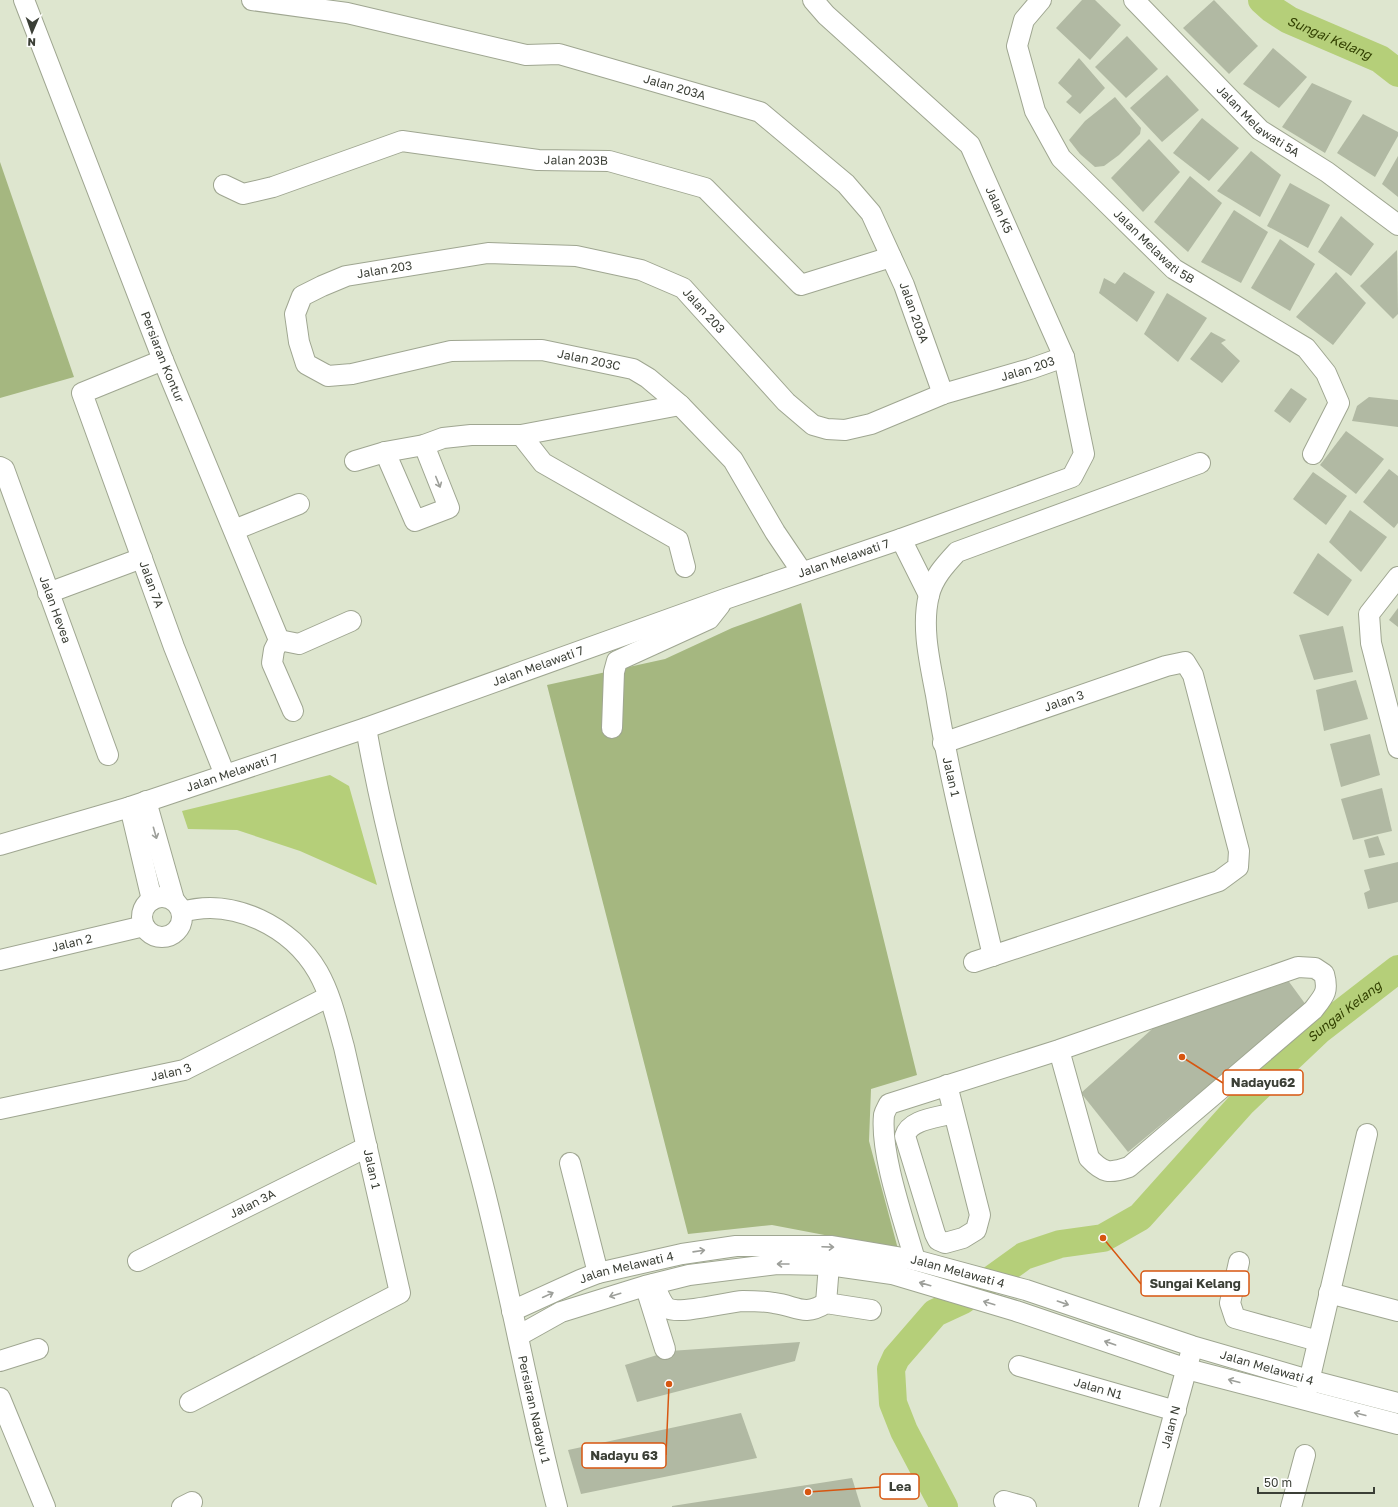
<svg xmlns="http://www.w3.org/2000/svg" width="1398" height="1507" viewBox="0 0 1398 1507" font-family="'Golos Text',sans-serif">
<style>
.green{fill:#a5b780}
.water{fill:#b5cf79}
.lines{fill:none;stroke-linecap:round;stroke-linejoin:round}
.river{stroke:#b5cf79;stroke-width:28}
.building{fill:#b1b9a3}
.minor-casing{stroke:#9fa691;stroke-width:22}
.minor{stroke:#fff;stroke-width:20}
.oneway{stroke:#9d9f9a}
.labels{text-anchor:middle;stroke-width:3;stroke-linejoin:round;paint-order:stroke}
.street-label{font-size:12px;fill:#3b3f36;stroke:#fff}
.water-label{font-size:13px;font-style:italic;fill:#324000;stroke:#fff}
.leader{fill:none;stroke:#d75610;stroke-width:1.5}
.callout-dot{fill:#d75610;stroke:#fff;stroke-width:1.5}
.callout{fill:#fff;stroke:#d75610;stroke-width:1.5}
.callout-label{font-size:13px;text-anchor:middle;font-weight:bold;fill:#3b3f36}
</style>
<rect width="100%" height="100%" fill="#dee6cf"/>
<g class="green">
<polygon points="0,162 74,377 0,398"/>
<polygon points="801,603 917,1075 871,1089 869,1141 898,1249 772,1225 688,1234 547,685 665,659 732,628"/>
</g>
<polygon class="water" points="330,775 349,786 377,885 300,851 237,830 188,829 182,811"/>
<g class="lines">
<g class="river">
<path id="s1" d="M1262,0L1272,9L1289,20L1380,59L1398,73"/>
<path id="s2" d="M944,1507L904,1431L893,1403L891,1369L896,1358L935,1313L963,1300L1024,1256L1060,1244L1103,1238L1140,1217L1243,1102L1318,1031L1398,969"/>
</g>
</g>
<g class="building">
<polygon points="1082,0 1095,0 1121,25 1090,60 1056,28"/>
<polygon points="1214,0 1258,46 1229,74 1183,28"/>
<polygon points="1127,36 1158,69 1126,98 1095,67"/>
<polygon points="1273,48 1307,77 1279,108 1243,84"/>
<polygon points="1079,58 1105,88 1080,114 1066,102 1072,96 1058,83"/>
<polygon points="1167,75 1199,110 1162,142 1130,108"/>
<polygon points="1312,83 1352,101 1325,153 1282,127"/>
<polygon points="1115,97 1141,128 1140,134 1119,155 1104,166 1095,167 1080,154 1069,140 1085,121"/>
<polygon points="1363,114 1398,132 1398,136 1375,177 1337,153"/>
<polygon points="1202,118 1239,148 1209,181 1173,153"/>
<polygon points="1149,139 1180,172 1143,212 1111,178"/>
<polygon points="1251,151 1281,175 1260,217 1217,191"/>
<polygon points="1398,156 1398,197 1382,184"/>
<polygon points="1190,176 1222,203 1188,252 1154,222"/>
<polygon points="1290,183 1330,205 1308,248 1267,226"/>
<polygon points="1234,210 1268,232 1241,283 1201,262"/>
<polygon points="1341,216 1374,244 1351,276 1318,252"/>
<polygon points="1280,239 1315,264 1290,311 1251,288"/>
<polygon points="1397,250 1398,314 1393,319 1360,286"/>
<polygon points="1124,272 1155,292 1137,322 1099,293 1104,278 1115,284"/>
<polygon points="1336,272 1366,303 1333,345 1296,317"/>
<polygon points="1167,293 1207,318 1178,362 1144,334"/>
<polygon points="1211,332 1226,340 1221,343 1240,361 1222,383 1190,359"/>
<polygon points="1291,388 1307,399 1290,423 1274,411"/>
<polygon points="1369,397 1398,400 1398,427 1352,421 1357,406"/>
<polygon points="1346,431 1384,459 1356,494 1320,465"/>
<polygon points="1389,469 1398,476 1398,523 1394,528 1363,502"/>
<polygon points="1313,472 1347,496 1326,525 1293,499"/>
<polygon points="1350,510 1387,537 1361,572 1329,542"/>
<polygon points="1318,553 1352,580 1328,616 1293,593"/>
<polygon points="1398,608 1398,627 1389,620"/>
<polygon points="1343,626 1353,672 1314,680 1299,635"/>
<polygon points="1356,680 1368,719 1324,731 1316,690"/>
<polygon points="1370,734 1380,775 1341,787 1330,744"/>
<polygon points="1382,788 1392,831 1353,840 1341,799"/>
<polygon points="1378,836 1385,855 1369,858 1364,840"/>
<polygon points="1398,862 1398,902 1368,909 1364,893 1370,890 1364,870"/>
<polygon points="1287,979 1306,1005 1128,1152 1081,1093 1161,1021"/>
<polygon points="800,1342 795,1361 637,1402 625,1365 670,1351"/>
<polygon points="741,1413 757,1458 581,1494 568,1450"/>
<polygon points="852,1478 861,1507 672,1507 672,1506"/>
</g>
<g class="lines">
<defs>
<g id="minor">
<path id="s3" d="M24,0L163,360L279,640"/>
<path id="s4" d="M252,0L347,13L526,55L559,54L760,112L846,184L871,213L904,285L943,394"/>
<path id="s5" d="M1041,0L1024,20L1017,46L1035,111L1061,158L1174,269L1306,348L1326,373L1339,403L1313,454"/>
<path id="s6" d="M1134,0L1260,130L1327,172L1398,225"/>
<path id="s7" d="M224,185L243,194L273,187L402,141L538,160L609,161L705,188L801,285L891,257"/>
<path id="s8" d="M163,360L82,393L174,647L225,775"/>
<polyline points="521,435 543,463 678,540 685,567"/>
<polyline points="385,452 415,521 449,508 424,445"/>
<polyline points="355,461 385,452 424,445 443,438 471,435 521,435 680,405"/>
<path id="s9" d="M0,467L4,469L108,755"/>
<polyline points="234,530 299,504"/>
<polyline points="901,539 929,595"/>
<path id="s10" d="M802,572L775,532L733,460L680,405L648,378L633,369L542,350L451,351L352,374L328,376L306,364L299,342L295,314L302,296L322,286L346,276L488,253L576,256L641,270L683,288L786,402L813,425L827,429L845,430L871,424L943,394L1030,369L1064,357"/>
<polyline points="1398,577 1369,614 1371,643 1398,748"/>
<polyline points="48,593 142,558"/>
<polyline points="279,640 274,650 272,663 293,711"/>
<polyline points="279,640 299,644 351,621"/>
<path id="s11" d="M366,728C392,875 439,1018 477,1162C508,1276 527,1393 557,1507"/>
<polyline points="612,728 614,672 617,661 709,619 720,605"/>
<path id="s12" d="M943,743L1166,666L1185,662L1193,675L1239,851L1238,867L1219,881L974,962"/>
<polyline points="146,801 174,900"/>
<polyline points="130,807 152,900"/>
<path id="s13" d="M0,845L130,807L366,728L725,599L901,539L1072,477L1084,454L1064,357L970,145L826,15L813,0"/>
<circle cx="162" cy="917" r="20"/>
<path id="s14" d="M182,912C233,897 292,927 318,972C331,995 337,1022 344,1047L400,1293L190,1402"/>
<path d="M993,956C973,869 950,783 936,695C930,663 921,627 929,595C933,578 945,565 957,552L1200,463"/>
<path id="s15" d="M0,960L144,926"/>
<path d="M947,1085L980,1215L976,1230L963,1238L945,1243L938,1240L935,1234L905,1136C910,1119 937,1118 953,1113"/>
<path id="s16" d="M0,1109L184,1070L328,997"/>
<polyline points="570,1163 598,1273"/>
<path d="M915,1260C904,1221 880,1154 884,1115C885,1111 887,1108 889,1104L1059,1050L1298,967L1315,968L1324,974C1329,992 1324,996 1313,1010L1129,1167C1109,1174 1103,1173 1089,1158L1059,1050"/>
<path id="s17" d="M138,1261L367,1147"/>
<polyline points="1239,1262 1230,1303 1235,1318 1318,1341"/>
<path d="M654,1284C657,1291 661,1303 667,1308C679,1315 727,1302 743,1301C753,1301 764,1301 774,1303C797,1306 804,1317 826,1303L871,1310"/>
<polyline points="646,1288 665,1349"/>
<polyline points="1329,1293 1398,1311"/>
<polyline points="826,1303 829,1265"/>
<path id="s18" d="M512,1311L580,1280L598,1273L682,1254L736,1246H832L915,1260L1026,1290L1192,1346L1309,1380L1398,1403"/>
<polyline points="518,1336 561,1312 645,1286 689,1275 777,1264 829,1265 892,1274 1016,1311 1187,1369 1398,1424"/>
<polyline points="0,1361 38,1349"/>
<path id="s19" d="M1019,1366L1176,1411"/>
<polyline points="1306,1394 1367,1134"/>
<polyline points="0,1398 45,1507"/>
<polyline points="1004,1501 1026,1507"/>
<polyline points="182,1507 192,1502"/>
<path id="s20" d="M1149,1507L1190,1356"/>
<polyline points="1291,1507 1305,1455"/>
</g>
</defs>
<use href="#minor" class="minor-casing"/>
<use href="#minor" class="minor"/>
</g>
<defs><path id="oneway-shaft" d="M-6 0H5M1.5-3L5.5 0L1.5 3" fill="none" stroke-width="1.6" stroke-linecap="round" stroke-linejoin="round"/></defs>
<g class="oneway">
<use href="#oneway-shaft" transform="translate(438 482) rotate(68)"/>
<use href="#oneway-shaft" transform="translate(155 833) rotate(74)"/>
<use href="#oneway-shaft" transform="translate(828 1247) rotate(2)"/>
<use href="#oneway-shaft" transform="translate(699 1251) rotate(-8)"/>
<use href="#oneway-shaft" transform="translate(783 1264) rotate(-180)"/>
<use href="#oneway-shaft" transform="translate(925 1284) rotate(-164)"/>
<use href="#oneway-shaft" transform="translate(548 1295) rotate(-25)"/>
<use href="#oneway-shaft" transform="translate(615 1295) rotate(163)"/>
<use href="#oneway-shaft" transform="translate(989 1303) rotate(-163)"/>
<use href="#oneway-shaft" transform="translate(1063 1303) rotate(19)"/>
<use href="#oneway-shaft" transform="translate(1110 1343) rotate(-161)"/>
<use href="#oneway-shaft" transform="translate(1234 1381) rotate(-165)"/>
<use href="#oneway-shaft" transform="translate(1360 1414) rotate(-166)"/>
</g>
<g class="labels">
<g class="street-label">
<text dy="4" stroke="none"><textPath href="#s4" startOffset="433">Jalan 203A</textPath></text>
<text dy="4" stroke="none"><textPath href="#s6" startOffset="174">Jalan Melawati 5A</textPath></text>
<text dy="4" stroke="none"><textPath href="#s7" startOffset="364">Jalan 203B</textPath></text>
<text transform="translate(999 210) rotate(66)" y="4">Jalan K5</text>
<text dy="4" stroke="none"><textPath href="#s5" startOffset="303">Jalan Melawati 5B</textPath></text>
<text dy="4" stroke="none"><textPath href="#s10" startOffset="760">Jalan 203</textPath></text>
<text dy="4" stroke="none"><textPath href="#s10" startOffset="1096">Jalan 203</textPath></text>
<text dy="4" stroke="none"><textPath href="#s4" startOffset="781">Jalan 203A</textPath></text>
<text dy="4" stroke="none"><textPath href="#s3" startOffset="383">Persiaran Kontur</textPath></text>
<text transform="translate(589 360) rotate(12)" y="4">Jalan 203C</text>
<text dy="4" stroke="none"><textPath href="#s10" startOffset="1480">Jalan 203</textPath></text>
<text dy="4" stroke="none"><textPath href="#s13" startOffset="891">Jalan Melawati 7</textPath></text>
<text dy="4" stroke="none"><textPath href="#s8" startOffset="291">Jalan 7A</textPath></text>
<text dy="4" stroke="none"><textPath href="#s9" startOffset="154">Jalan Hevea</textPath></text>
<text dy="4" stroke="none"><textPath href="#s13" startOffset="567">Jalan Melawati 7</textPath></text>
<text dy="4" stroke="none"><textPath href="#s12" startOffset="128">Jalan 3</textPath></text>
<text dy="4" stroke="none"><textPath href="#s13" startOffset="243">Jalan Melawati 7</textPath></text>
<text transform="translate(951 777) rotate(77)" y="4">Jalan 1</text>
<text dy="4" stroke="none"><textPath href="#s15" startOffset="74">Jalan 2</textPath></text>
<text dy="4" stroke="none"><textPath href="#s16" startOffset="175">Jalan 3</textPath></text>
<text dy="4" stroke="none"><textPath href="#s14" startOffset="364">Jalan 1</textPath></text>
<text dy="4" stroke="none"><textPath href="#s17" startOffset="128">Jalan 3A</textPath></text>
<text dy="4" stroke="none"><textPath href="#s18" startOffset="123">Jalan Melawati 4</textPath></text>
<text dy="4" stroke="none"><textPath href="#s18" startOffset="459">Jalan Melawati 4</textPath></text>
<text dy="4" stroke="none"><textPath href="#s18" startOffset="783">Jalan Melawati 4</textPath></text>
<text dy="4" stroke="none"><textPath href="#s19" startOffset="82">Jalan N1</textPath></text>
<text dy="4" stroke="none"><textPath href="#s11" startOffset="702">Persiaran Nadayu 1</textPath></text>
<text dy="4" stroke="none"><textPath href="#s20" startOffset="83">Jalan N</textPath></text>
</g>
<g class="water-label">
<text dy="5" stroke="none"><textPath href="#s1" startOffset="78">Sungai Kelang</textPath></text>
<text dy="5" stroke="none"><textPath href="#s2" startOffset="742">Sungai Kelang</textPath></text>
</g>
</g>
<path class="leader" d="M1182 1057L1223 1083M1103 1238L1141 1284M669 1384L666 1455M808 1492L880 1487"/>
<g class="callout-dot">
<circle cx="1182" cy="1057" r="4"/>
<circle cx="1103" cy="1238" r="4"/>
<circle cx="669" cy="1384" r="4"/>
<circle cx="808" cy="1492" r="4"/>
</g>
<g class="callout">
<rect x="1223" y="1070" width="80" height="25" rx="4"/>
<rect x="1141" y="1271" width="108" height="25" rx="4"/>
<rect x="582" y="1443" width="84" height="25" rx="4"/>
<rect x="880" y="1474" width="39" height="25" rx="4"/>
</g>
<g class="callout-label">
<text x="1263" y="1087">Nadayu62</text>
<text x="1195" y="1288">Sungai Kelang</text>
<text x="624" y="1460">Nadayu 63</text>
<text x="900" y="1491">Lea</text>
</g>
<g transform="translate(32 32) rotate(182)" stroke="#ffffff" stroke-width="3" paint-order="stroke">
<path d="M0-3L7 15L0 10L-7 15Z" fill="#3b3f36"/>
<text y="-6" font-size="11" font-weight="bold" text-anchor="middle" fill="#3b3f36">N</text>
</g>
<path d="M1258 1487v6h116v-6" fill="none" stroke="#3b3f36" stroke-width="2"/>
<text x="1264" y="1487" font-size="12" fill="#3b3f36" stroke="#ffffff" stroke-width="3" paint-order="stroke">50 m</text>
</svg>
